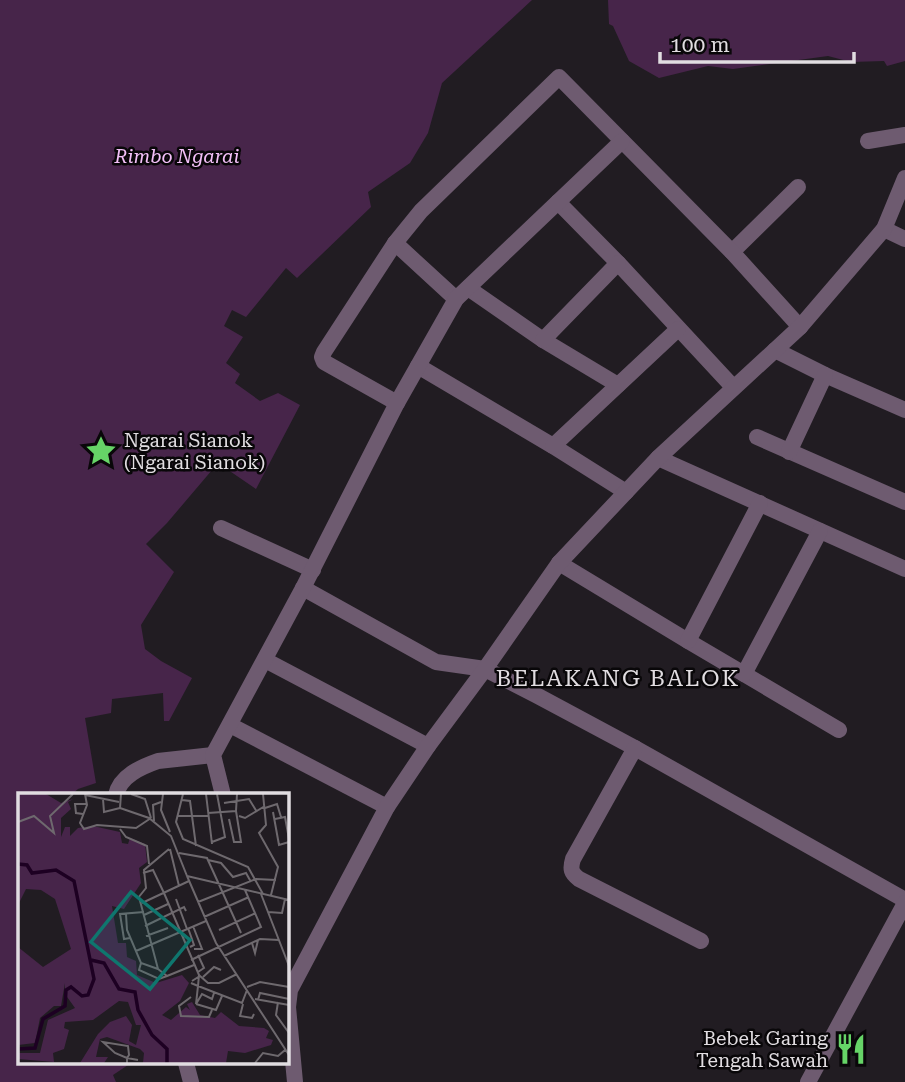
<svg xmlns="http://www.w3.org/2000/svg" width="905" height="1082" viewBox="0 0 905 1082" font-family="'Roboto Serif',serif">
<style>
.green{fill:#47254a}
.lines{fill:none;stroke-linecap:round;stroke-linejoin:round}
.minor{stroke:#6e5b70;stroke-width:16}
.labels{text-anchor:middle;stroke-width:5;stroke-linejoin:round;paint-order:stroke}
.park-label{font-size:19px;font-style:italic;fill:#f4c0f9;stroke:#090709}
.poi-label{font-size:19px;fill:#e1dde1;stroke:#090709;text-anchor:start}
.quarter-label{font-size:23px;letter-spacing:2px;fill:#e1dde1;stroke:#090709}
.inset-river{fill:none;stroke:#1d0022;stroke-width:3.5}
.inset-road{fill:none;stroke:#6e696e;stroke-width:2}
.view{fill:#0f766e;fill-opacity:0.15;stroke:#0f766e;stroke-width:3.5}
.inset-edge{fill:none;stroke:#e1dde1;stroke-width:3.5}
</style>
<rect width="100%" height="100%" fill="#211c22"/>
<g class="green">
<polygon points="0,0 532,0 442,83 428,133 410,163 368,192 371,207 297,278 286,268 246,317 232,310 224,326 243,337 226,363 240,374 235,383 260,401 278,393 300,405 256,489 218,463 167,523 146,544 174,572 141,625 145,649 161,661 192,678 169,721 164,721 163,693 112,699 111,713 85,718 96,783 78,789 71,795 19,795 19,1063 131,1063 113,1075 116,1082 0,1082"/>
<polygon points="608,0 905,0 905,61 887,66 884,61 851,62 828,56 733,69 708,66 659,78 629,61 613,26 609,24"/>
</g>
<g class="lines">
<g class="minor">
<polyline points="868,141 905,135"/>
<polyline points="558,202 618,263 733,387"/>
<polyline points="884,229 905,239"/>
<polyline points="395,243 456,299"/>
<polyline points="732,252 798,187"/>
<polyline points="468,288 543,340 618,385"/>
<polyline points="543,340 618,263"/>
<polyline points="775,350 825,375 905,410"/>
<polyline points="418,366 553,446 626,492"/>
<polyline points="397,403 324,362 322,357 324,352 395,243 421,211 559,77 732,252 800,327"/>
<polyline points="757,437 905,502"/>
<polyline points="553,446 678,329"/>
<polyline points="789,452 825,375"/>
<polyline points="658,458 905,569"/>
<polyline points="221,528 313,570"/>
<polyline points="559,563 688,641 839,730"/>
<polyline points="303,588 436,662 485,669 536,695 635,748 905,900"/>
<polyline points="688,641 760,503"/>
<polyline points="265,660 428,746"/>
<polyline points="744,674 820,531"/>
<polyline points="230,725 387,807"/>
<path d="M635,748L573,859C570,869 571,873 579,879L701,941"/>
<path d="M116,795C120,776 141,767 158,761L213,755"/>
<polyline points="223,795 213,755 303,588 397,403 456,299 622,141"/>
<polyline points="186,1063 191,1082"/>
<polyline points="295,1082 288,1007 290,990 387,807 428,746 485,669 559,563 658,458 800,327 884,229 905,178"/>
<polyline points="808,1082 905,903"/>
</g>
</g>
<defs>
<symbol id="sight-bare" viewBox="-9 -9 18 18"><path d="M0-6L1.8-2.2L6-1.7L2.9 1.2L3.7 5.4L0 3.3L-3.7 5.4L-2.9 1.2L-6-1.7L-1.8-2.2Z" fill="#66d467" stroke="#090709" stroke-width="2.5" paint-order="stroke"/></symbol>
<symbol id="restaurant-bare" viewBox="-9 -9 18 18"><path d="M-5-6h1v4h1v-4h1v4h1v-4h1v5L-1.5 .5V6h-2V.5L-5-1ZM5-6V6H3V1.5H1.5Q1.5-4 5-6Z" fill="#66d467" stroke="#090709" stroke-width="2.5" paint-order="stroke"/></symbol>
</defs>
<g fill-rule="evenodd">
<use href="#sight-bare" x="79" y="429" width="44" height="44"/>
<use href="#restaurant-bare" x="829" y="1027" width="44" height="44"/>
</g>
<g class="labels">
<g class="park-label">
<text x="177" y="163">Rimbo Ngarai</text>
</g>
<g class="poi-label">
<text x="124" y="447">Ngarai Sianok<tspan x="124" dy="22">(Ngarai Sianok)</tspan></text>
<text x="828" y="1045" text-anchor="end">Bebek Garing<tspan x="828" dy="22">Tengah Sawah</tspan></text>
</g>
<g class="quarter-label">
<text x="618" y="686">BELAKANG BALOK</text>
</g>
</g>
<g transform="translate(18 793)">
<rect width="271" height="271" fill="#211c22"/>
<path d="M0,1H28L43,10L55,6L50,9L53,16L43,25V44L47,34H52V43L60,35L75,33L102,39L104,50L110,51L112,45L127,51L129,69L121,75L123,90L106,116L94,113L100,150H108L109,164L118,168L119,182L138,190L164,182L171,190L162,208L144,222L153,227L168,214L172,217L169,211L174,209L182,222L197,225L203,219L221,233L246,235L251,238L248,245L255,247L253,252L227,260L210,258L208,270H125L126,260L122,256L89,244L82,246L78,264H90L86,270H62L80,241L92,229L108,223L114,232L111,248L118,252L123,232H118L110,209L101,208L75,227L47,229L46,235L51,237L46,256L35,260L36,269L0,266V260H22L30,227L57,215L47,201V190L43,213H36L22,225L17,250L0,252V154L25,174L53,156L37,106L23,97L8,96L0,112Z" fill="#47254a"/>
<path class="inset-river" d="M0,71L9,72L14,80L38,77L56,88L76,186L70,202L64,203L53,194L48,197L47,213L25,226L17,255L0,256M73,167L86,170L101,196L117,199L120,217L134,242L149,256V270"/>
<path class="inset-road" d="M67,1L69,12L62,30L66,36L79,32L118,35L133,25M103,1L102,15L131,25L153,43L169,83M113,1L127,6L133,25M145,1L143,17L152,39M165,1L158,29L165,46L230,74L245,101M188,1L194,51M245,1L248,32L241,40L260,74L253,102M67,2L101,9M85,6L86,19L102,15M164,7L172,8L178,53M206,10L231,6L239,19M247,15L259,11L263,24M255,19L261,52L271,49M190,20L218,18L219,1M65,21L58,20L57,11H69M159,23H190M221,23L227,25L247,13M211,26L216,49H223L218,18M257,26L267,24L271,46M136,28L135,12L143,9M0,29L16,23L36,40L32,23L55,1M102,36L108,44L129,53L131,71M194,49L207,44L199,1M152,56L161,93M161,60L189,65L223,140M190,67L203,70L215,84L228,80L233,89M125,80L135,77L146,100L181,182L180,193L173,190M169,83L198,150L271,262M169,83L271,107M243,101L271,173M121,104L140,176L149,183L176,172M120,105L128,95L126,77L151,56M158,106L169,136M180,109L238,86L258,87M124,110L171,88M250,119L264,120L267,106M108,121L109,137L123,170L140,176M126,122L150,111M186,124L231,104M127,133L166,114L168,118M175,133L184,156H176M170,135L176,152L172,154M201,137L238,120M128,143L150,135M112,145L106,146L102,121L126,119M234,150L237,160L240,147M118,158L188,128M180,162L186,175L180,179M206,163L242,146L261,147M173,167L243,134L227,97M123,170L121,177L141,186L149,183M185,184L196,174L203,177M174,188L182,183L190,190H201L219,181M229,194L242,189L271,194M173,204L161,213L163,223L191,224L194,217M237,206L271,212M240,207L242,200L271,206M260,209L258,222L271,240M178,211L180,193L224,210L229,197M178,211L198,217L204,203M178,211L184,201L194,206L196,200M225,211L222,223L234,225L236,221M109,270V265L111,262L110,253L85,249L97,260L109,265L120,267M237,270L245,260L260,263L267,257"/>
<path class="view" d="M113,99L172,147L132,196L73,149Z"/>
<rect width="271" height="271" class="inset-edge"/>
</g>
<path d="M660 52v10h194v-10" fill="none" stroke="#e1dde1" stroke-width="3.5"/>
<text x="670" y="52" font-size="21" fill="#e1dde1" stroke="#090709" stroke-width="5" paint-order="stroke">100 m</text>
</svg>
